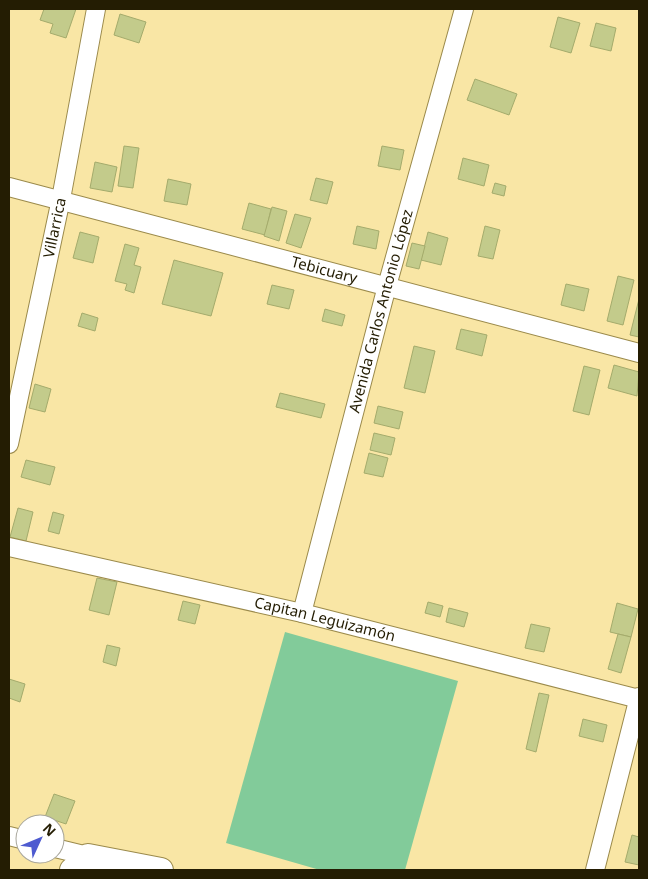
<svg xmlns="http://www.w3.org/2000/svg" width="648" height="879" viewBox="0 0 648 879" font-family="'Noto Sans',sans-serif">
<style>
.green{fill:#82cb9a}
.building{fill:#c3cb8b;stroke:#a4ab6c}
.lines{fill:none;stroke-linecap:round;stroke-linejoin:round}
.street-casing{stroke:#9b8a4b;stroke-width:20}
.secondary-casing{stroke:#9b8a4b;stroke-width:26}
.street{stroke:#fff;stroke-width:18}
.secondary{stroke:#fff;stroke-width:24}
.labels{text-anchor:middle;stroke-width:4;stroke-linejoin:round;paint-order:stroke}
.street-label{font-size:15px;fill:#241d03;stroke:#fff}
</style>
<rect width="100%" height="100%" fill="#f9e6a5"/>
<polygon class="green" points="285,632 458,681 405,870 320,870 226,843"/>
<g class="building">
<polygon points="44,9 76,9 66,38 50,33 53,24 40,20"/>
<polygon points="120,14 146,22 139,43 114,35"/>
<polygon points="558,17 580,23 571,53 550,47"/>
<polygon points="596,23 616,28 611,51 590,46"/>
<polygon points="475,79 517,94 509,115 467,100"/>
<polygon points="124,146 139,148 133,188 118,186"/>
<polygon points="382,146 404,150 400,170 378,166"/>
<polygon points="463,158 489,165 484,186 458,179"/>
<polygon points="95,162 117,167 112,192 90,188"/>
<polygon points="316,178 333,182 327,204 310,200"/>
<polygon points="168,179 191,184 187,205 164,201"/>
<polygon points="495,183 506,186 504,196 492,193"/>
<polygon points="249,203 271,209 265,235 242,229"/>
<polygon points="272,207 287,211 279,241 264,236"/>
<polygon points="295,214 311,218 301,248 286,243"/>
<polygon points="357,226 379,231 376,249 353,244"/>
<polygon points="485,226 500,230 493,259 478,256"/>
<polygon points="80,232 99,237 93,263 73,258"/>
<polygon points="428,232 448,238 441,265 421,260"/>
<polygon points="412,243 425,246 419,269 406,266"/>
<polygon points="125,244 139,248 134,265 141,267 134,293 125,290 127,284 115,281"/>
<polygon points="174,260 223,273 211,316 162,304"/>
<polygon points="618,276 634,280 623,325 607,321"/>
<polygon points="566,284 589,289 584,311 561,305"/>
<polygon points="272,285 294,290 289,309 267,304"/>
<polygon points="639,299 639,337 630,335"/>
<polygon points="325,309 345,315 342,326 322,321"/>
<polygon points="82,313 98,318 95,331 78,326"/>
<polygon points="461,329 487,335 482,356 456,349"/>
<polygon points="414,346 435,351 425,393 404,388"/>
<polygon points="614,365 639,372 637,396 608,388"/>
<polygon points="584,366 600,370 589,415 573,411"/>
<polygon points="35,384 51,389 45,412 29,408"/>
<polygon points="280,393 325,404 321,418 276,407"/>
<polygon points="378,406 403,412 399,429 374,423"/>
<polygon points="374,433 395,438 391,455 370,450"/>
<polygon points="369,453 388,458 383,477 364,473"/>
<polygon points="26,460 55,467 50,485 21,477"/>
<polygon points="18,508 33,512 26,541 10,537"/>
<polygon points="53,512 64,515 59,534 48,531"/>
<polygon points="97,578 117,582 109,615 89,610"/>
<polygon points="183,601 200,605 195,624 178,620"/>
<polygon points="428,602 443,606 440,617 425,613"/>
<polygon points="617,603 638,609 631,637 610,632"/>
<polygon points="449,608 468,613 464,627 446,622"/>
<polygon points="531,624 550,628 544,652 525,648"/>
<polygon points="618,634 631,637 621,673 608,669"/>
<polygon points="107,645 120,648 116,666 103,662"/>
<polygon points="9,679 25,684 20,702 9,698"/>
<polygon points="539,693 549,695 536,752 526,749"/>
<polygon points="583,719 607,725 603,742 579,736"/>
<polygon points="54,794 75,801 66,824 45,817"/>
<polygon points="632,835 639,837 639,865 625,862"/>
</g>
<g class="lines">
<defs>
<g id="street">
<path id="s1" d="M9,187L639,353"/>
<path id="s2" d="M9,444L61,199L96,9"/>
<path id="s3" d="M9,547L302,613L639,699"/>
<path id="s4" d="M302,613L387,286L464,9"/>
<polyline points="9,836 25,840"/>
<polyline points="55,848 88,856"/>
<polyline points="595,870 639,697"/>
</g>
<polyline id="secondary" points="72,870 88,856 161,870"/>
</defs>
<use href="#street" class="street-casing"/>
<use href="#secondary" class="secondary-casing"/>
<use href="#street" class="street"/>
<use href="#secondary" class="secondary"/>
</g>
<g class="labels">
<g class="street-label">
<text dy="5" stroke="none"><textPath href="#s2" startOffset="221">Villarrica</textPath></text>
<text dy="5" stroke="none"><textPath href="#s1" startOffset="326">Tebicuary</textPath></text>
<text dy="5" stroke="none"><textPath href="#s4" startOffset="312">Avenida Carlos Antonio López</textPath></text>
<text dy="5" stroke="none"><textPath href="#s3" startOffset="324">Capitan Leguizamón</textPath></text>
</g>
</g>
<rect width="648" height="879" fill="none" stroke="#241d03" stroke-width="20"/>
<g transform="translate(40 839) rotate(46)"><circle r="24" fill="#ffffff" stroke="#a7a59a"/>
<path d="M0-4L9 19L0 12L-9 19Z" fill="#4e5bd0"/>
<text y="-8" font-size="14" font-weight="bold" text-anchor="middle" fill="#241d03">N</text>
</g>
</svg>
